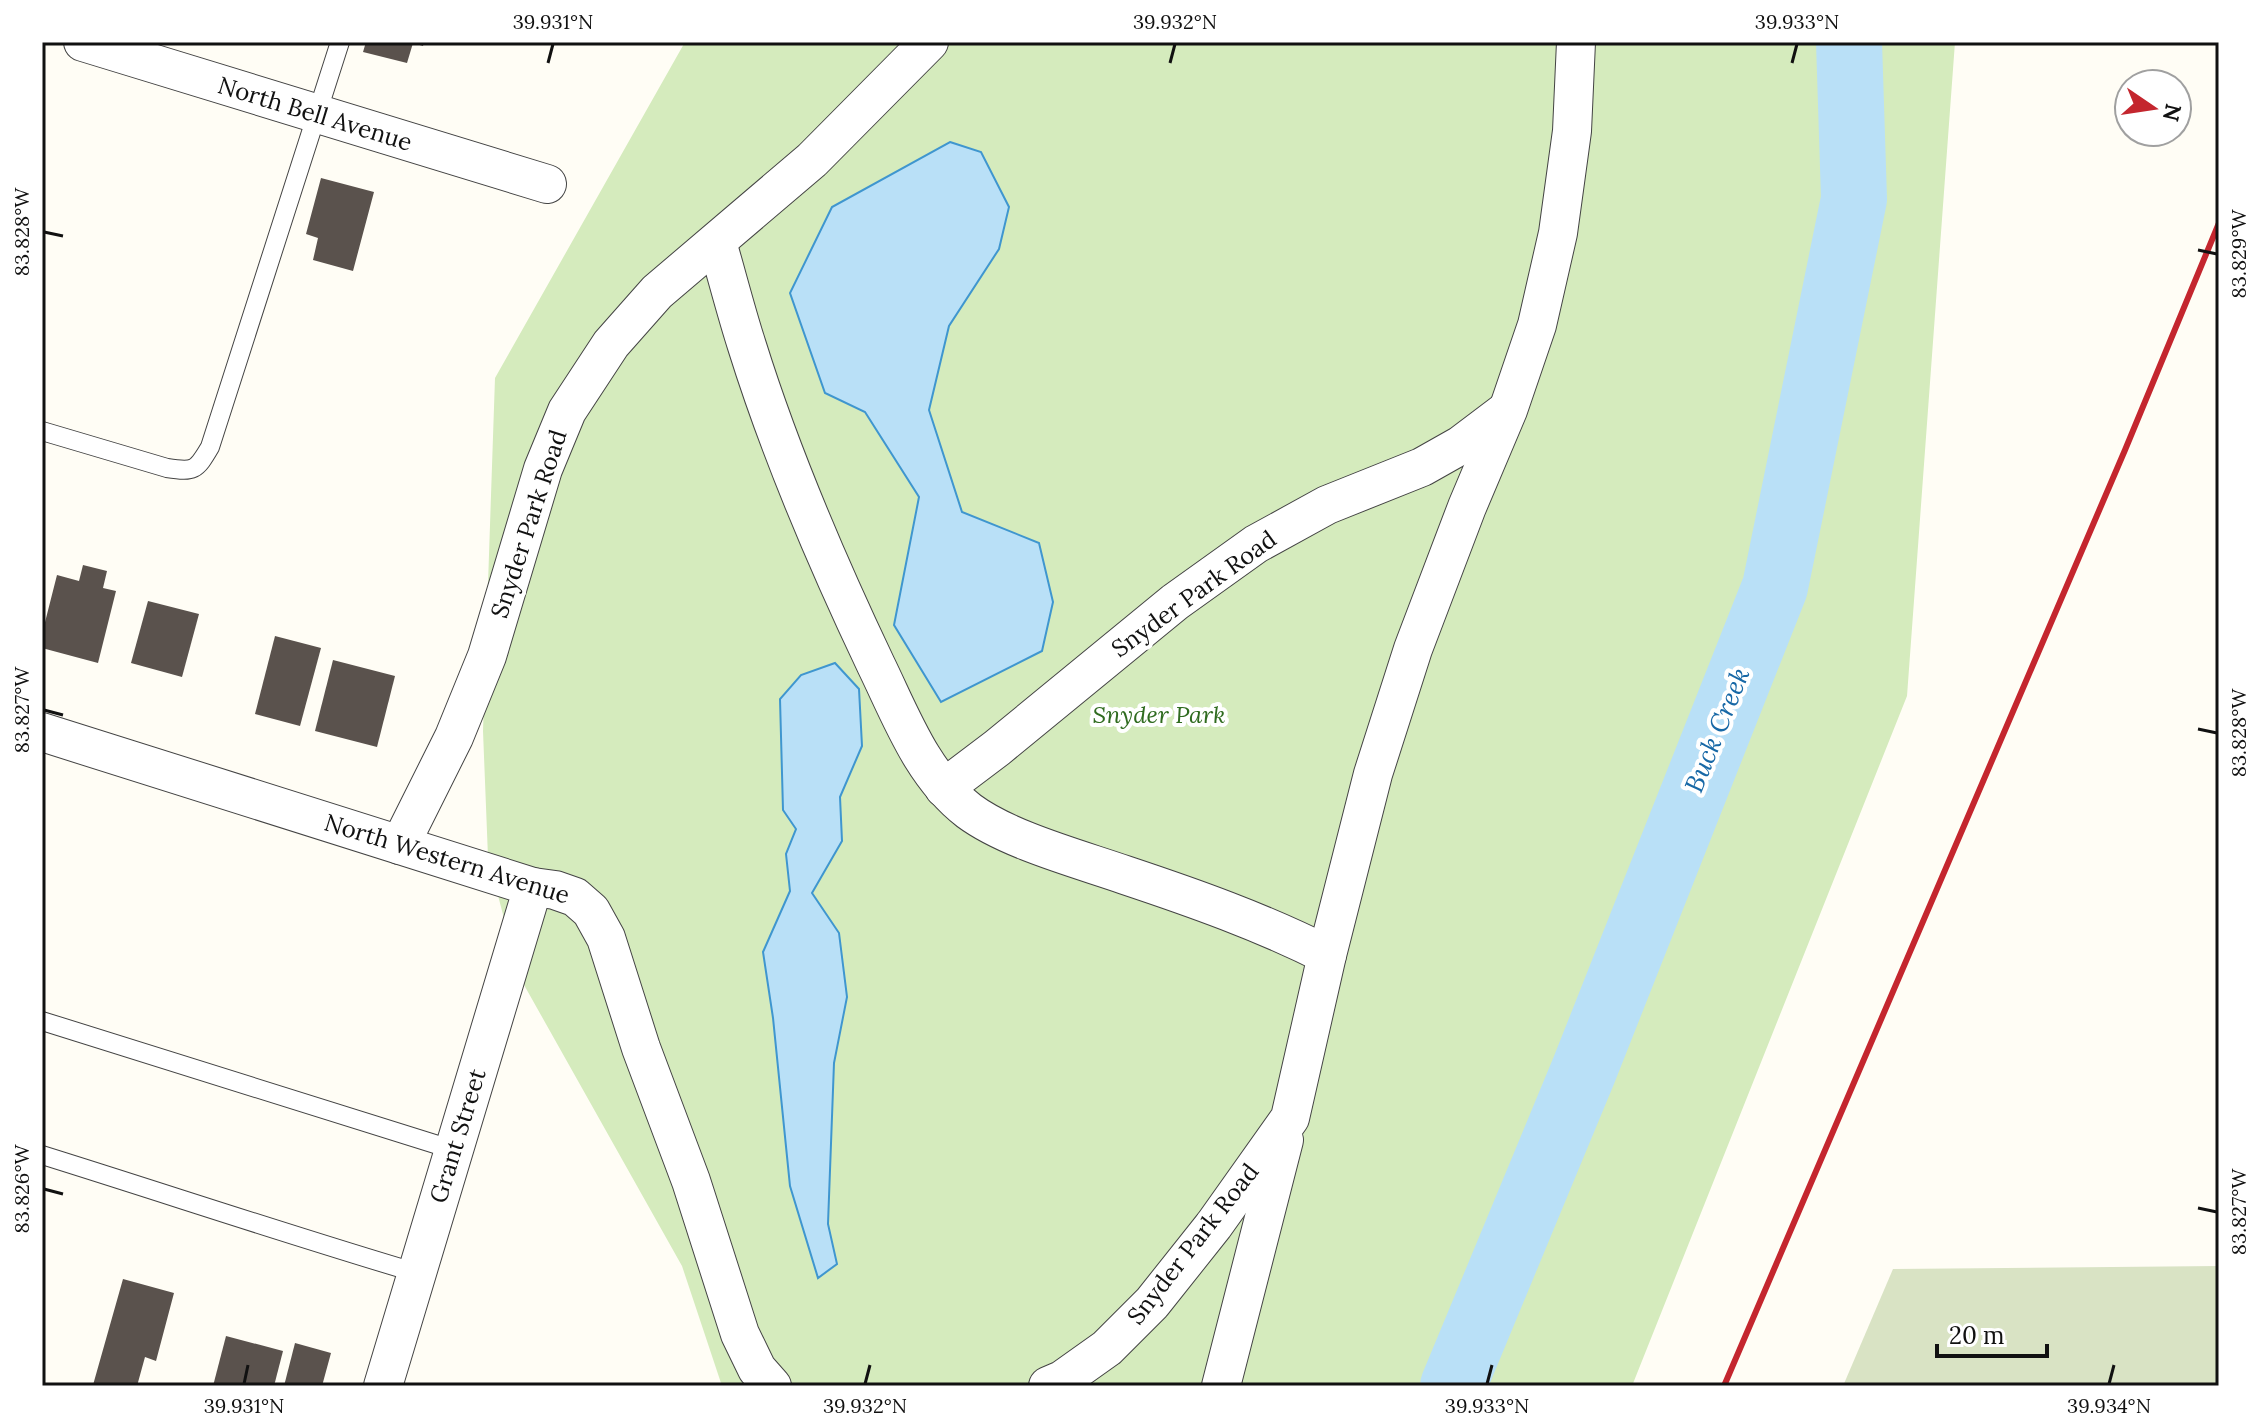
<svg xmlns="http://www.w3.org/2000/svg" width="2261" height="1428" viewBox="0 0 2261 1428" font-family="Lora,serif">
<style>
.green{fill:#d5ebbd}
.cemetery{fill:#d9e3c4}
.water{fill:#b9e0f7;stroke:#3f96cf;stroke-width:2}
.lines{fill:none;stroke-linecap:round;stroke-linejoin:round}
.river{stroke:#b9e0f7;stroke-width:66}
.building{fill:#5a524d}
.service-casing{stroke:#444;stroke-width:20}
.minor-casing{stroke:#444;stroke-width:40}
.service{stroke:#fff;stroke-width:18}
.minor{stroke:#fff;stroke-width:38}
.rail{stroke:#c4262e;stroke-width:6}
.ticks{fill:none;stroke:#111;stroke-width:3}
.labels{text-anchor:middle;stroke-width:8;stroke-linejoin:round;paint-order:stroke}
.street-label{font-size:24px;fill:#111;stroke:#fff}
.park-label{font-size:24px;font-style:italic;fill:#2f6b1f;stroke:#fff}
.water-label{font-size:26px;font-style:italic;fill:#1768a6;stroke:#fff}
.neatline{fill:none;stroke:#111;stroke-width:3}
.ticks-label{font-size:20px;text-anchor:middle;fill:#111}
</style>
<rect width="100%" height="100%" fill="#fffdf5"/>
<polygon class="green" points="685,42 1955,42 1907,696 1632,1386 722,1386 682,1266 519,976 488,857 483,731 495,378"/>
<polygon class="cemetery" points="2219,1266 2219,1386 1843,1386 1893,1269"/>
<g class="water">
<polygon points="950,142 981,152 1009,207 999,249 949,326 929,410 962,512 1039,543 1053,602 1042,651 941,702 894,625 919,497 865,412 825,393 790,293 832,207"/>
<polygon points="835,663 859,689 862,746 840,797 842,841 812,893 839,933 847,997 834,1063 828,1224 837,1264 818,1278 790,1186 773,1018 763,952 790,891 786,854 796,829 783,810 780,699 801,675"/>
</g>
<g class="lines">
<polyline class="river" points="1453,1386 1584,1070 1775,587 1854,199 1849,42"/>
</g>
<g class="building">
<polygon points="366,42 424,42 423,46 413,43 407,63 363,52"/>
<polygon points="321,178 374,192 353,271 313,260 318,238 306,234"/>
<polygon points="83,565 107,571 103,588 116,591 98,663 42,648 42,634 57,575 79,581"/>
<polygon points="148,601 199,614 182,677 131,663"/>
<polygon points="275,636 321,648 300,726 255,714"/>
<polygon points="333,660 395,676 377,747 315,731"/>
<polygon points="123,1279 174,1293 156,1361 145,1357 137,1386 97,1386 93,1385"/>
<polygon points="226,1336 283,1351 274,1386 213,1386"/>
<polygon points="295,1343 331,1353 322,1386 284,1386"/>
</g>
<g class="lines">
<defs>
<g id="service">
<path d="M42,431L167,468C194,472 196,471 210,447L340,42"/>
<polyline points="42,1021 454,1150"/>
<path d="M42,1155C167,1194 292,1236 417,1273"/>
</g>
<g id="minor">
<polyline points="83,42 547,184"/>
<path d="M717,242C727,276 736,312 747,346C781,455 827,562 876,665C901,716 922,775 969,811C1008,840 1079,859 1125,875C1194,898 1262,922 1327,955"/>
<polyline points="42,732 533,887 555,890 575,897 591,911 606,938 641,1048 691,1181 740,1334 757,1369 772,1386"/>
<polyline points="944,788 997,748 1175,602 1256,544 1327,505 1422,467 1461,445 1506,411"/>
<polyline points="400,845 454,737 487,656 543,469 567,411 611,344 657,292 812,160 929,42"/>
<polyline points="383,1386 533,887"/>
<polyline points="1048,1386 1062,1380 1107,1348 1152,1303 1214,1225 1290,1118 1327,955 1373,774 1413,649 1467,507 1508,410 1537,325 1558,233 1572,131 1576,42"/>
<polyline points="1221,1386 1284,1140"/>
</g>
</defs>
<use href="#service" class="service-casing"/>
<use href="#minor" class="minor-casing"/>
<use href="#service" class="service"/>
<use href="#minor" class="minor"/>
<polyline class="rail" points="1724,1386 2125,450 2219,223"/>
</g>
<path class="ticks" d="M548,63L553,44M1170,63L1175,44M1792,63L1797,44M44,232L63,236M2198,250L2217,254M44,710L63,715M2198,729L2217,733M44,1189L63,1194M2198,1208L2217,1212M244,1384L248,1365M865,1384L870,1365M1487,1384L1492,1365M2109,1384L2114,1365"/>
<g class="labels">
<g class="street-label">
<text transform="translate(315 114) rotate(17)" y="8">North Bell Avenue</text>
<text transform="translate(529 524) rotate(-72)" y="8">Snyder Park Road</text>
<text transform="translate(1194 594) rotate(-36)" y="8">Snyder Park Road</text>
<text transform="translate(447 859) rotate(17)" y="8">North Western Avenue</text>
<text transform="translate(458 1136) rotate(-73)" y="8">Grant Street</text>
<text transform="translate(1193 1244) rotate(-52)" y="8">Snyder Park Road</text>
</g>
<g class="park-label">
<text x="1159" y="723">Snyder Park</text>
</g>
<g class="water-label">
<text transform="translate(1717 730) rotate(-68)" y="9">Buck Creek</text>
</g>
</g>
<rect width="2261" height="1428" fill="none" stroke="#ffffff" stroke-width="88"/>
<g transform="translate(2153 108) rotate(103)"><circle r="38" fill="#ffffff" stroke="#a0a0a0" stroke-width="2"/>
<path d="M0-6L14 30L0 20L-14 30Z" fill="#c4262e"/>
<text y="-12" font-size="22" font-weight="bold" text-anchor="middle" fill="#111111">N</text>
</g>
<path d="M1937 1344v12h110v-12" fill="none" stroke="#111111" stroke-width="4"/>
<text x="1949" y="1344" font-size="24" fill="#111111" stroke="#ffffff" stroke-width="6" paint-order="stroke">20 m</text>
<rect x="44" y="44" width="2173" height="1340" class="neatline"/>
<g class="ticks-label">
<text x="553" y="29">39.931°N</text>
<text x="1175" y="29">39.932°N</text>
<text x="1797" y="29">39.933°N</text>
<text transform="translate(22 232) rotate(-90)" y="7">83.828°W</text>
<text transform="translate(2239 254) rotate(-90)" y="7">83.829°W</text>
<text transform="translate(22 710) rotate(-90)" y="7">83.827°W</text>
<text transform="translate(2239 733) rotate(-90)" y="7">83.828°W</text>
<text transform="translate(22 1189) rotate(-90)" y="7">83.826°W</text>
<text transform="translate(2239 1212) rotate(-90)" y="7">83.827°W</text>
<text x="244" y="1413">39.931°N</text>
<text x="865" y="1413">39.932°N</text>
<text x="1487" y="1413">39.933°N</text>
<text x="2109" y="1413">39.934°N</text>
</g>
</svg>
